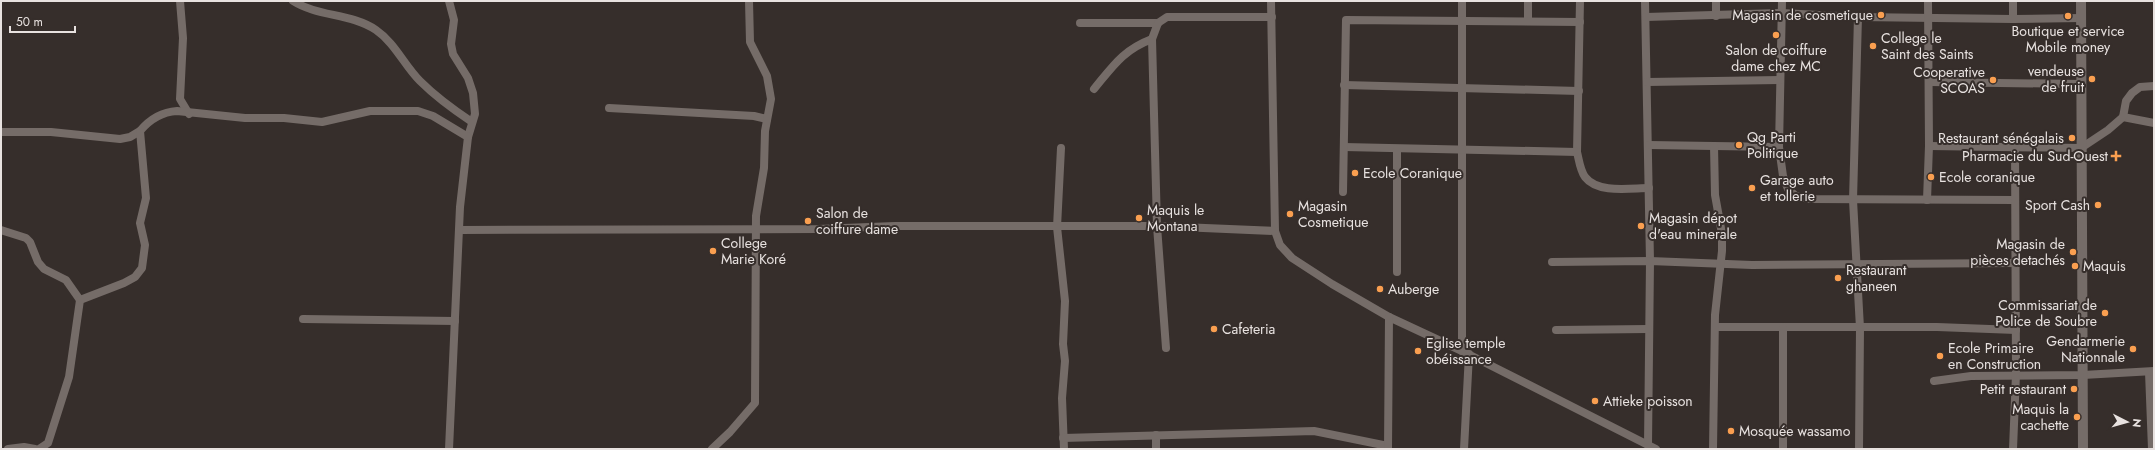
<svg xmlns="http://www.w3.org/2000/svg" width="2155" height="450" viewBox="0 0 2155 450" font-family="Jost,sans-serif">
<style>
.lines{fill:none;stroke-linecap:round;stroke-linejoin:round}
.minor{stroke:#756c68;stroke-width:8}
.tertiary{stroke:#756c68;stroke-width:10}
.poi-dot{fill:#fa9f50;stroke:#362e2b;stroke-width:1.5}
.labels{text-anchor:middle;stroke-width:4;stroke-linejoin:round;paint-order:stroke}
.poi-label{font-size:14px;fill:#e8e2e0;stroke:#362e2b;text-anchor:start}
</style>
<rect width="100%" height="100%" fill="#362e2b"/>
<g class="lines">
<g class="minor">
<polyline points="180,1 183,38 180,99 189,114"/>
<path d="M293,1C318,17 351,13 376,30C395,43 404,65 420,81C436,97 454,110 472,122"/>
<polyline points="449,1 454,20 451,44 453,54 468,78 473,93 475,114 468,137"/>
<polyline points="1271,1 1275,231 1280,245 1292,258 1332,284 1389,317 1462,351 1656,449"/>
<polyline points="1462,1 1462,351"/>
<polyline points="1528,1 1528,21"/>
<path d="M1580,1L1577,152C1579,160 1580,170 1585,177C1598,194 1631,188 1649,188"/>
<polyline points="1645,1 1650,261 1648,445"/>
<polyline points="1716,1 1716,16"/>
<polyline points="1782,1 1779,147 1783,176 1788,189 1796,196 1809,199 2014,200"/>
<polyline points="2013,1 2013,19"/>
<polyline points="1646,17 1781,13 1858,17 2013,19 2081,18"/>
<polyline points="1858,17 1853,200 1860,328 1859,449"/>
<polyline points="1080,23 1158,23"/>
<polyline points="1647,82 1780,80"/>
<polyline points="1929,82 2081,84"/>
<polyline points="1344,85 1579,91"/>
<path d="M1094,89C1113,66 1123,50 1152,39"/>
<polyline points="609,108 754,116 767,119"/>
<polyline points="2123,117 2154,123"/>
<polyline points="1,132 51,132 120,139 130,137 140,131"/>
<polyline points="1649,145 1779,147"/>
<polyline points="1929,146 2081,148 2108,130 2123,117 2126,101 2132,93 2140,87 2154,86"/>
<polyline points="1344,147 1577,152"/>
<polyline points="1061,148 1057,227 1065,301 1063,344 1065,361 1062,398 1064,449"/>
<polyline points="1343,192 1346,20 1580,22"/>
<polyline points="1927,200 1929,146 1928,1"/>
<polyline points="1,230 26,238 30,242 38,262 44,269 66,280 80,300"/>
<polyline points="460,230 818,229 895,226 1157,226 1275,231"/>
<polyline points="1552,262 1650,261 1752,265 2015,263"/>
<polyline points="1397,272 1397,149"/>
<polyline points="303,319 455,321"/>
<polyline points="1715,327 1937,327 2016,330"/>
<polyline points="1556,330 1648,329"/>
<polyline points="1166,348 1157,226 1152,39 1158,23 1167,17 1272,17"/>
<polyline points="2149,372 2152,449"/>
<polyline points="1934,381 1971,376 2083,375 2154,371"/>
<polyline points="1156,435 1156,449"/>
<polyline points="1063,438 1314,431 1388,446"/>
<polyline points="8,449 24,447 35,449"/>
<path d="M39,449L48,443L69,377L80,300L124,283L135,277L142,268L145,245L140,223L146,198L140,131C150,119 161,112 177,111L245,118H284L322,122L370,111H418L433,116L468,137L460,207L449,449"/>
<polyline points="712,449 730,432 755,403 756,216 764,168 765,131 771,99 767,76 750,42 749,1"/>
<polyline points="1388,449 1389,317"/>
<polyline points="1464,449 1469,354"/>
<polyline points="1713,449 1715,315 1722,251 1722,234 1715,195 1714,146"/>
<polyline points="1783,449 1783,327"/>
<polyline points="2013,449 2016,374 2015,147"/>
</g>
<polyline class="tertiary" points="2081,1 2083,449"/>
</g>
<g class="poi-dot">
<circle cx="1881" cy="15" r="4"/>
<circle cx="2068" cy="16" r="4"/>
<circle cx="1776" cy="35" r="4"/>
<circle cx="1873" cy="46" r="4"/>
<circle cx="2092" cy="79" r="4"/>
<circle cx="1993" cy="80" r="4"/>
<circle cx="2072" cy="138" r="4"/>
<circle cx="1739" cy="145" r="4"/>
<path d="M2114 150h4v4h4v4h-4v4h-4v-4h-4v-4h4z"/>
<circle cx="1355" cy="173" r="4"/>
<circle cx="1931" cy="177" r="4"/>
<circle cx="1752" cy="188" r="4"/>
<circle cx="2098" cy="205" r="4"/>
<circle cx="1290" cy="214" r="4"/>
<circle cx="1139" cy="218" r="4"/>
<circle cx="808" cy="221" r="4"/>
<circle cx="1641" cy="226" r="4"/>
<circle cx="713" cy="251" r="4"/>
<circle cx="2073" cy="252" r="4"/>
<circle cx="2075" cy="266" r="4"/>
<circle cx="1838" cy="278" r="4"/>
<circle cx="1380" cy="289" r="4"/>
<circle cx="2105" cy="313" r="4"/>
<circle cx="1214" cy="329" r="4"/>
<circle cx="2133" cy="349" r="4"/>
<circle cx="1418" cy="351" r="4"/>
<circle cx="1940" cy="356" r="4"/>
<circle cx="2074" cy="389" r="4"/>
<circle cx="1595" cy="401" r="4"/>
<circle cx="2077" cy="417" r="4"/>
<circle cx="1731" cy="431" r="4"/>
</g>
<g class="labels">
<g class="poi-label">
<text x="1873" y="20" text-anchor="end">Magasin de cosmetique</text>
<text x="2068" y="36" text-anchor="middle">Boutique et service<tspan x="2068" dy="16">Mobile money</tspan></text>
<text x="1881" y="43">College le<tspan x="1881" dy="16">Saint des Saints</tspan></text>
<text x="1776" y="55" text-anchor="middle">Salon de coiffure<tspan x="1776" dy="16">dame chez MC</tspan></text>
<text x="2084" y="76" text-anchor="end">vendeuse<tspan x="2084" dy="16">de fruit</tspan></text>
<text x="1985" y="77" text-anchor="end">Cooperative<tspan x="1985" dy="16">SCOAS</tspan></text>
<text x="1747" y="142">Qg Parti<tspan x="1747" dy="16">Politique</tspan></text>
<text x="2064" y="143" text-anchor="end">Restaurant sénégalais</text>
<text x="2108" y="161" text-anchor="end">Pharmacie du Sud-Ouest</text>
<text x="1363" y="178">Ecole Coranique</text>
<text x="1939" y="182">Ecole coranique</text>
<text x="1760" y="185">Garage auto<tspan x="1760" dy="16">et tollerie</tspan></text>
<text x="2090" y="210" text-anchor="end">Sport Cash</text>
<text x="1298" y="211">Magasin<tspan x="1298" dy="16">Cosmetique</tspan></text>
<text x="1147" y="215">Maquis le<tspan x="1147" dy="16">Montana</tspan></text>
<text x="816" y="218">Salon de<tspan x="816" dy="16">coiffure dame</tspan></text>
<text x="1649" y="223">Magasin dépot<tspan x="1649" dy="16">d'eau minerale</tspan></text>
<text x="721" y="248">College<tspan x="721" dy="16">Marie Koré</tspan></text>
<text x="2065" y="249" text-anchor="end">Magasin de<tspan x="2065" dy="16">pièces detachés</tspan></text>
<text x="2083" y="271">Maquis</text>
<text x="1846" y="275">Restaurant<tspan x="1846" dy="16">ghaneen</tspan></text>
<text x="1388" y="294">Auberge</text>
<text x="2097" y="310" text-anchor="end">Commissariat de<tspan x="2097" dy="16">Police de Soubre</tspan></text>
<text x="1222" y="334">Cafeteria</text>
<text x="2125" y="346" text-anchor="end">Gendarmerie<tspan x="2125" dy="16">Nationnale</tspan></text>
<text x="1426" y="348">Eglise temple<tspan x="1426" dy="16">obéissance</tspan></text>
<text x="1948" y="353">Ecole Primaire<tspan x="1948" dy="16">en Construction</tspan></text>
<text x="2066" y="394" text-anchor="end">Petit restaurant</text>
<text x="1603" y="406">Attieke poisson</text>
<text x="2069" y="414" text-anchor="end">Maquis la<tspan x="2069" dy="16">cachette</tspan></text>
<text x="1739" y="436">Mosquée wassamo</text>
</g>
</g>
<rect width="2155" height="450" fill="none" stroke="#e8e2e0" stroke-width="4"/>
<g transform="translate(2127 422) rotate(96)" stroke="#362e2b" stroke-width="3" paint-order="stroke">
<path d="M0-3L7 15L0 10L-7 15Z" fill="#e8e2e0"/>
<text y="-6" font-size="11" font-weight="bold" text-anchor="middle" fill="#e8e2e0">N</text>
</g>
<path d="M10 26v6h65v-6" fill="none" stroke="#e8e2e0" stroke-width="2"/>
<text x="16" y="26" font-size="12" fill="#e8e2e0" stroke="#362e2b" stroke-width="3" paint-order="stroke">50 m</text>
</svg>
